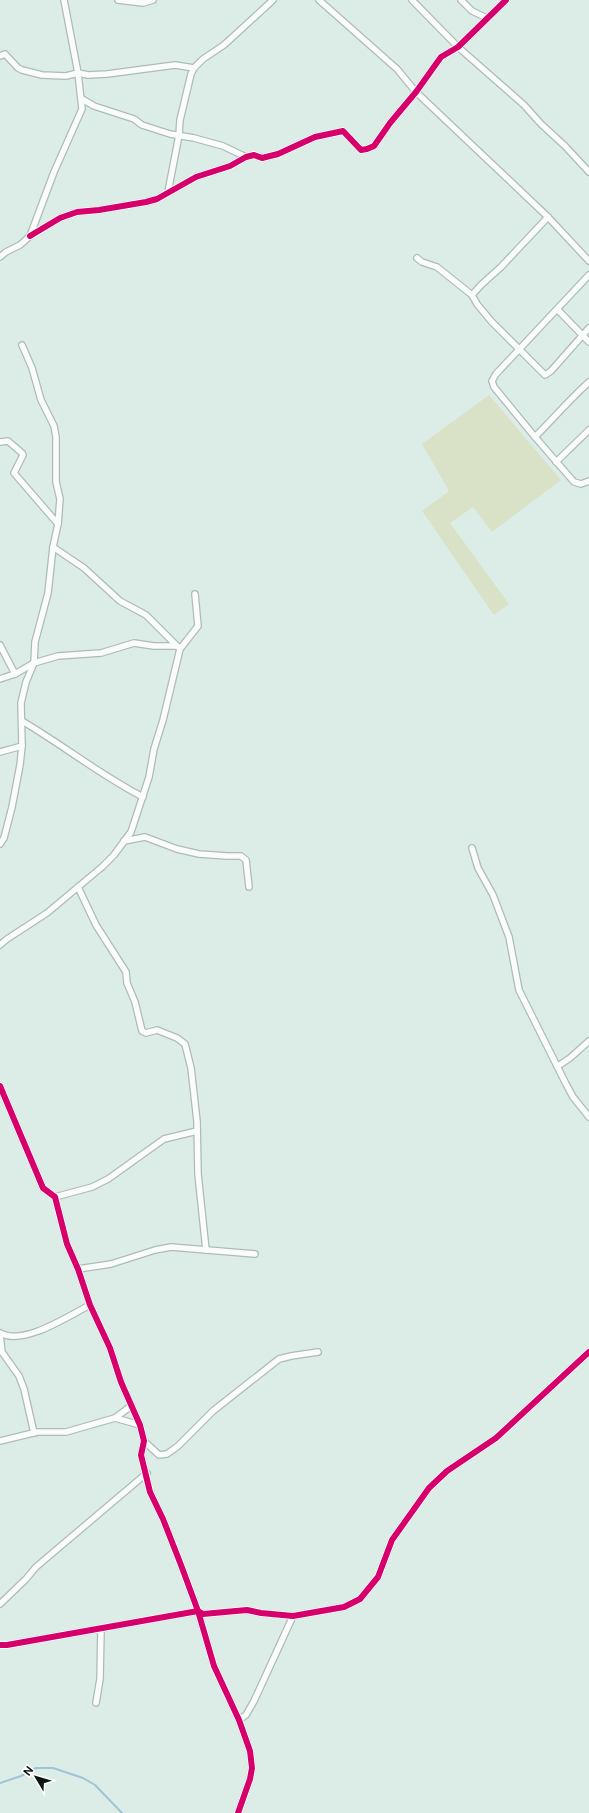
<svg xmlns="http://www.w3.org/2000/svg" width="589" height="1813" viewBox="0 0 589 1813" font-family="'Public Sans',sans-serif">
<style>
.green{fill:#d9e2c7}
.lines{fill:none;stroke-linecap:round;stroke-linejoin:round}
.stream{stroke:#a0c4d7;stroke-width:2}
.minor-casing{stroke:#aebbb7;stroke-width:8}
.minor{stroke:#fafcfb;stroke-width:5.5}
.cycleway-casing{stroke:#fff;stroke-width:8}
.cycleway{stroke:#d6006c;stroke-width:6}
</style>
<rect width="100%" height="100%" fill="#dcede7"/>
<polygon class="green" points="489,395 561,480 492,532 473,507 450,523 509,604 494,615 422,511 449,491 422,444"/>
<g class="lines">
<polyline class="stream" points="0,1783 21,1776 36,1768 53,1768 83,1778 95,1785 122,1813"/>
<defs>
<g id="minor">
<polyline points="118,0 143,3 153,0"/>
<polyline points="319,0 397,69 416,92 548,217 589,261"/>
<polyline points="412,0 458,47 524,105 541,124 565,146 589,172"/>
<polyline points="461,0 472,11 487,18"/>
<polyline points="0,56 5,54 18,68 22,70 42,75 66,76 78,73 88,75 107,74 175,65 194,68 203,59 224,45 273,0"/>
<polyline points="82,99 94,106 134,119 142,125 170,134 194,138 223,146 246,157"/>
<polyline points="168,192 179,135 180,120 191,74 194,68"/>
<polyline points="30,236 60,218 77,212 99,210 146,202 157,199 196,177 230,166 246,157 254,155 262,158 278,154 315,137 343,131 361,150 367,149 374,146 390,123 416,92 441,57 458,47 506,0"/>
<polyline points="0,257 6,252 20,245 30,236 54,172 82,109 78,73 64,0"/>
<polyline points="417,258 422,262 437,267 472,295 477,304 491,321 545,375 551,371 589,328"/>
<polyline points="589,275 496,374 492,381 494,387 535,437 574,482 581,484 589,481"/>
<polyline points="472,295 481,285 501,267 548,217"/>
<polyline points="558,310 589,342"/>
<path d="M535,437C553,419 570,399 589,382"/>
<polyline points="0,442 8,441 22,453 23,455 14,473 58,524"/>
<polyline points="556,462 589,430"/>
<polyline points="53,547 84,568 120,601 146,615 178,647"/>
<polyline points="0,645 15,674"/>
<polyline points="0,679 15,674 34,663 58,656 101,653 134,643 154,646 177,646"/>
<path d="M22,721C63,745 100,775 143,797"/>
<polyline points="0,752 22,746"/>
<polyline points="124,841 145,837 177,849 199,854 227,856 241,856 246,860 249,887"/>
<polyline points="0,844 4,838 12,807 20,765 22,746 21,703 26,682 34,663 35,642 48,593 53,547 58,524 60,499 56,482 56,437 54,426 41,400 32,368 22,345"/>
<polyline points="472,848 478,868 493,895 509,937 519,990 566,1084 573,1097 589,1117"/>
<polyline points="78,887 96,925 126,972 127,983 135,1002 142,1031 146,1033 157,1030 177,1038 185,1044 191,1068 197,1121 198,1174 206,1250"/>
<polyline points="0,945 7,939 47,913 102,867 114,855 131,832 149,777 154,749 163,720 180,649 198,626 195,594"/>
<polyline points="558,1066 570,1058 589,1041"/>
<polyline points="0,1086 43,1188 55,1197 67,1244 78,1269 90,1305 110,1348 121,1382 140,1425 144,1441 141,1455 150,1492 163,1519 181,1565 198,1611 214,1666 239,1720 250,1751 252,1768 250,1779 238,1813"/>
<polyline points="55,1197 92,1187 108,1179 164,1139 197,1131"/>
<polyline points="78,1269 111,1264 155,1250 171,1247 255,1254"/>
<path d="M0,1333C24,1346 68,1316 90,1305"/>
<polyline points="0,1335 2,1352 19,1376 24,1389 34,1433"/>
<polyline points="115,1418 140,1425"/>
<polyline points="0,1441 37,1432 66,1432 115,1418 131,1406"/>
<polyline points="144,1441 159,1455 167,1454 178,1446 213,1411 279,1359 291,1356 318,1352"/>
<polyline points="0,1604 26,1579 36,1567 147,1473"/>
<polyline points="0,1645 7,1645 198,1611 203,1614 247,1610 261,1613 293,1616 344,1607 360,1599 378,1577 392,1540 429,1488 447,1471 496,1438 589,1352"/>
<polyline points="96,1703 100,1679 101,1628"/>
<polyline points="239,1720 246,1715 254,1701 293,1616"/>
</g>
</defs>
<use href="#minor" class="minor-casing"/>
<use href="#minor" class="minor"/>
<defs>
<g id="cycleway">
<polyline points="30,236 60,218 77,212 99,210 146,202 157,199 196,177 230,166 246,157 254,155 262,158 278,154 315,137 343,131 361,150 367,149 374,146 390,123 416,92 441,57 458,47 506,0"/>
<polyline points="0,1086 43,1188 55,1197 67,1244 78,1269 90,1305 110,1348 121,1382 140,1425 144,1441 141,1455 150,1492 163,1519 181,1565 198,1611 214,1666 239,1720 250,1751 252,1768 250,1779 238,1813"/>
<polyline points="0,1645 7,1645 198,1611 203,1614 247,1610 261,1613 293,1616 344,1607 360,1599 378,1577 392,1540 429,1488 447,1471 496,1438 589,1352"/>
</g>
</defs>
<use href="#cycleway" class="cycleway-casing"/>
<use href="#cycleway" class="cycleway"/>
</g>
<g transform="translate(36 1777) rotate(308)" stroke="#ffffff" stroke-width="3" paint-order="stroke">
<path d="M0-3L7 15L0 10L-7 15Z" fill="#0a1512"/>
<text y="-6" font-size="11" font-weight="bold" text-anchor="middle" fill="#0a1512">N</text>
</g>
</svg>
